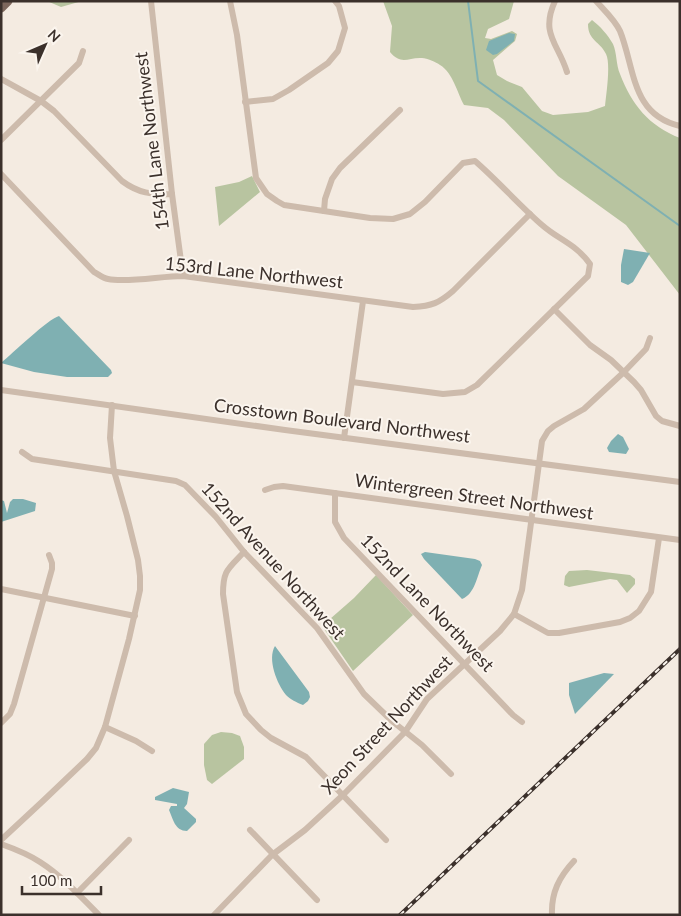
<svg xmlns="http://www.w3.org/2000/svg" width="681" height="916" viewBox="0 0 681 916" font-family="Lato,sans-serif">
<style>
.green{fill:#b8c4a0}
.water{fill:#7fb0b2}
.lines{fill:none;stroke-linecap:round;stroke-linejoin:round}
.stream{stroke:#7fb0b2;stroke-width:2}
.minor{stroke:#cdbbac;stroke-width:6}
.major{stroke:#7d675c;stroke-width:9}
.rail-casing{stroke:#3b302b;stroke-width:4}
.rail{stroke:#fbf5ee;stroke-width:2;stroke-dasharray:5.5;stroke-linecap:butt}
.labels{text-anchor:middle;stroke-width:4;stroke-linejoin:round;paint-order:stroke}
.street-label{font-size:18px;fill:#3b302b;stroke:#fbf5ee}
</style>
<rect width="100%" height="100%" fill="#f4ebe1"/>
<g class="green">
<polygon points="47,1 82,1 61,7"/>
<path d="M383,1H514L509,19L488,29L485,38L491,39L512,31L517,34L515,41L493,60L497,75L507,81L522,87L542,111L553,115L588,112L605,106C606,95 611,64 606,54C600,41 588,41 588,24L592,20C600,26 608,35 613,44C617,53 616,65 620,74C632,105 649,126 680,138V295L626,225L558,176L504,120L488,108L464,105C457,92 453,73 440,65C436,62 427,58 422,58C408,57 402,66 390,52L392,26Z"/>
<polygon points="252,176 260,192 219,226 215,187 239,182"/>
<polygon points="587,570 630,575 635,579 635,584 627,593 617,580 610,579 569,587 564,585 565,576 569,571"/>
<polygon points="376,575 413,615 353,671 322,626 354,598"/>
<polygon points="221,732 232,733 240,736 244,747 244,759 212,784 207,780 204,765 204,744 212,735"/>
</g>
<g class="water">
<polygon points="509,33 515,34 514,41 497,54 493,55 486,50 489,41"/>
<polygon points="624,249 650,253 633,282 628,285 621,282 621,265"/>
<path d="M59,316L111,370L112,373L108,377H67L34,372L1,363C13,353 48,319 59,316Z"/>
<polygon points="618,434 623,437 629,449 626,454 609,452 607,448 611,441"/>
<polygon points="13,499 23,499 36,503 35,511 1,522 1,500 4,501 7,513 10,502"/>
<path d="M425,552L475,559L480,561L482,565C477,576 475,594 462,599L424,559L421,554Z"/>
<path d="M275,646L309,692L310,697L308,701L303,705C296,702 291,700 286,695C277,684 267,659 275,646Z"/>
<polygon points="604,673 614,674 575,714 569,695 569,683"/>
<path d="M173,788L189,792L187,804L184,808L196,819V822L187,831C175,831 173,819 169,810L171,806H177V804L155,800V797Z"/>
</g>
<g class="lines">
<polyline class="stream" points="468,1 478,81 680,226"/>
<g class="minor">
<polyline points="151,1 172,194 183,276"/>
<path d="M230,1L237,35L256,178L267,194L277,201L284,205L370,218L393,219L410,214L425,202L463,163L475,161C498,181 519,205 542,225C559,240 576,244 590,264L588,276L477,385L465,392L443,394L352,382"/>
<path d="M555,1C540,34 558,43 567,72"/>
<path d="M596,1C604,10 615,20 620,31C635,68 631,115 680,126"/>
<path d="M1,79L41,101L54,111L122,181C138,193 152,195 172,194"/>
<polyline points="245,102 273,99 289,90 328,63 338,51 345,28 339,6 335,1"/>
<polyline points="1,140 79,63 83,51"/>
<path d="M1,174L94,272C98,274 103,278 108,279C127,283 162,276 183,276L413,307C432,306 439,303 453,291L530,214"/>
<polyline points="324,211 325,199 332,179 340,168 400,110"/>
<polyline points="554,309 590,345 611,360 634,382 641,390 656,416 662,421 680,426"/>
<polyline points="1,390 285,430 680,482"/>
<polyline points="344,438 363,301"/>
<polyline points="22,452 32,459 176,481 185,485 216,517 244,552 317,628 364,694 392,721 422,745 451,774"/>
<polyline points="265,490 274,487 283,486 680,540"/>
<polyline points="335,493 335,522 344,538 513,715 522,722"/>
<path d="M244,552C228,569 223,570 223,594L237,692L246,714L261,730L271,738L306,757L386,840"/>
<polyline points="1,589 135,616"/>
<polyline points="514,614 548,633 559,633 620,622 630,618 639,611 651,592 659,538"/>
<polyline points="1,723 10,714 14,704 52,569 52,563 49,555"/>
<polyline points="105,727 136,741 152,751"/>
<polyline points="250,830 317,900"/>
<polyline points="1,840 44,800 87,759 96,748 105,727 129,639 140,590 140,576 138,560 127,516 114,471 110,438 112,405"/>
<path d="M1,844C15,849 28,854 40,862C62,876 81,897 99,915"/>
<polyline points="77,893 129,840"/>
<polyline points="214,915 272,855 305,830 343,795 405,732 427,699 500,631 514,614 522,590 542,441 548,431 554,426 584,409 624,372 646,349 650,338"/>
<path d="M552,915C551,893 559,877 574,861"/>
</g>
<polyline class="major" points="1,8 8,1"/>
<defs>
<polyline id="rail" points="400,915 680,649"/>
</defs>
<use href="#rail" class="rail-casing"/>
<use href="#rail" class="rail"/>
</g>
<g class="labels">
<g class="street-label">
<text transform="translate(152 141) rotate(-97)" y="6">154th Lane Northwest</text>
<text transform="translate(254 273) rotate(6)" y="6">153rd Lane Northwest</text>
<text transform="translate(342 421) rotate(7)" y="6">Crosstown Boulevard Northwest</text>
<text transform="translate(474 497) rotate(8)" y="6">Wintergreen Street Northwest</text>
<text transform="translate(273 561) rotate(48)" y="6">152nd Avenue Northwest</text>
<text transform="translate(427 603) rotate(46)" y="6">152nd Lane Northwest</text>
<text transform="translate(387 725) rotate(-47)" y="6">Xeon Street Northwest</text>
</g>
</g>
<rect width="681" height="916" fill="none" stroke="#3b302b" stroke-width="5"/>
<g transform="translate(45 45) rotate(45)" stroke="#fbf5ee" stroke-width="4" paint-order="stroke">
<path d="M0-4L9 19L0 12L-9 19Z" fill="#3b302b"/>
<text y="-8" font-size="14" font-weight="bold" text-anchor="middle" fill="#3b302b">N</text>
</g>
<path d="M22 886v8h79v-8" fill="none" stroke="#3b302b" stroke-width="2.5"/>
<text x="30" y="886" font-size="15" fill="#3b302b" stroke="#fbf5ee" stroke-width="4" paint-order="stroke">100 m</text>
</svg>
